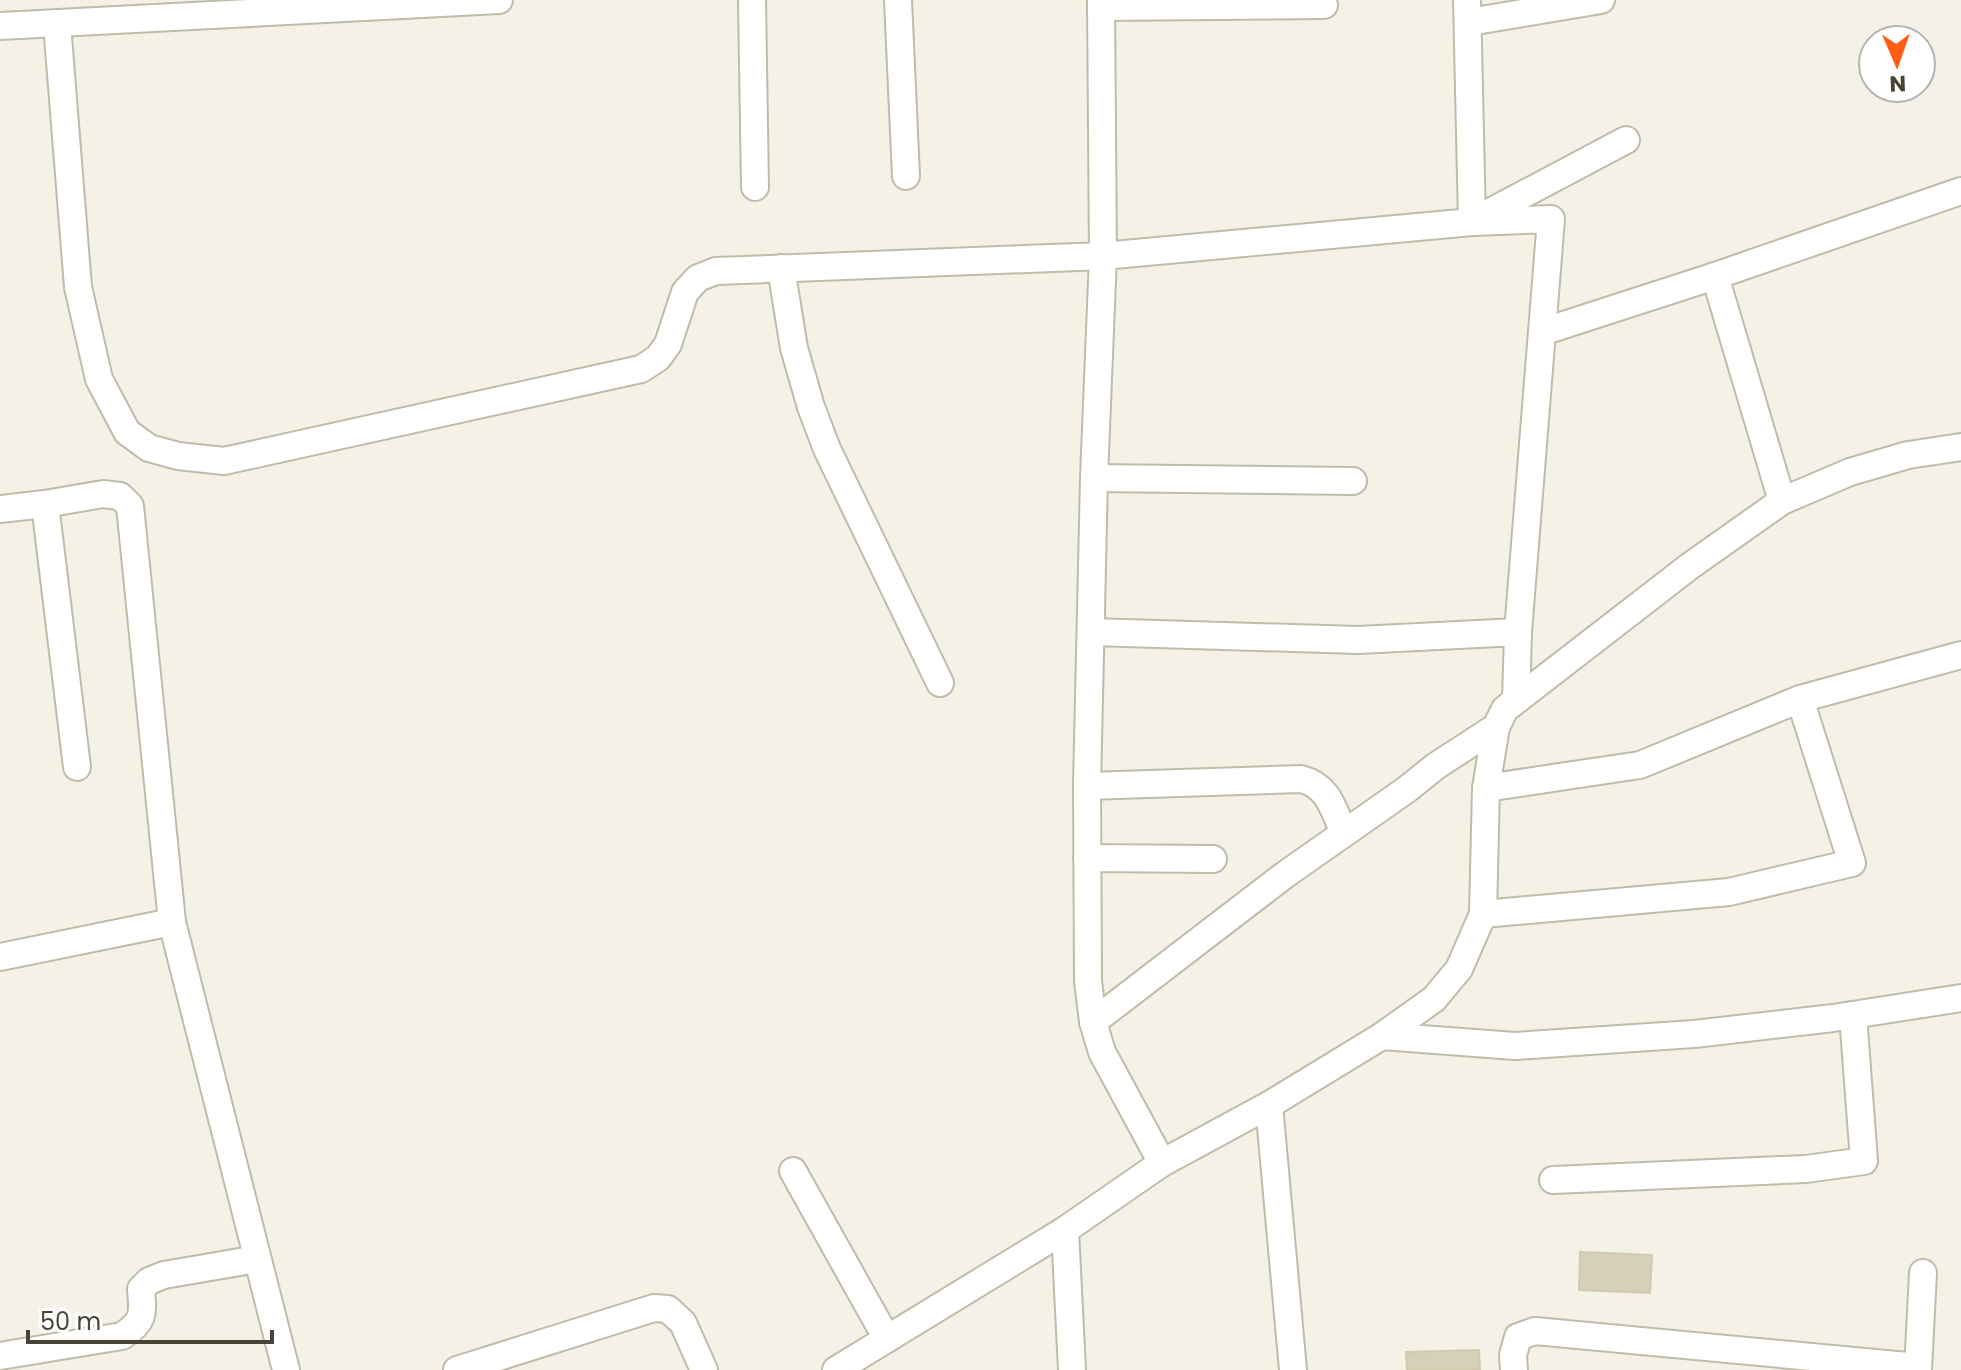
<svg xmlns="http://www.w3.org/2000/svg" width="1961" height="1370" viewBox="0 0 1961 1370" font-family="Poppins,sans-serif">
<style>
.building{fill:#d6d0bb;stroke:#d1caad;stroke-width:2}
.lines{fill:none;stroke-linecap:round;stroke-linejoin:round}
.minor-casing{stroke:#c0bca8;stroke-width:30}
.minor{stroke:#fff;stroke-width:26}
</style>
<rect width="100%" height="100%" fill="#f4f2e6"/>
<g class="building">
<polygon points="1580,1252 1652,1255 1650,1293 1579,1290"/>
<polygon points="1479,1350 1480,1370 1407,1370 1406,1352"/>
</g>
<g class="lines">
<defs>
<g id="minor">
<polyline points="752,0 755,187"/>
<polyline points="898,0 906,176"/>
<polyline points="1101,7 1324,5"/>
<polyline points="1469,22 1601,0"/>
<polyline points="57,24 78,287 99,379 127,432 149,448 178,456 224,461 641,369 658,358 668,344 685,292 698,278 716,271 1103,256 1101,0"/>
<polyline points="0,26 499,0"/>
<polyline points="1479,218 1626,140"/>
<polyline points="1472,222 1551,219 1518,632 1516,700"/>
<polyline points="781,268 794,348 811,407 827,449 940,683"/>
<polyline points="1715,276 1782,501"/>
<polyline points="1542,332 1715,276 1961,191"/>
<polyline points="1094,478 1353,481"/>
<polyline points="45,504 103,494 120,496 130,506 172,922 286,1370"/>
<polyline points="0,509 45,504 77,767"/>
<polyline points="1092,632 1358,640 1518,632"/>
<path d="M1087,786L1301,779C1329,786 1333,809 1344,833"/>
<polyline points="1486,788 1640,765 1800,699 1961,655"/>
<polyline points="1087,858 1213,859"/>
<polyline points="1483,914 1729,892 1852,863 1800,699"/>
<polyline points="0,957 172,922"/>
<polyline points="1093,1022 1286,874 1406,790 1436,766 1496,727"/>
<polyline points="1382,1036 1515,1046 1694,1034 1833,1018 1961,998"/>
<polyline points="1269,1105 1293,1370"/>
<polyline points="1162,1163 1102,1052 1093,1022 1088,981 1087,786 1094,478 1103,256 1472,222 1467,0"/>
<polyline points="793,1171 887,1339"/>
<polyline points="1553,1180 1806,1169 1864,1161 1853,1015"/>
<polyline points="1065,1230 1072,1370"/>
<path d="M0,1356L122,1336C145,1321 143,1314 141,1289L149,1281L164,1275L257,1259"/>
<polyline points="457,1370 654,1308 668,1309 683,1323 704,1370"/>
<polyline points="836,1370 1065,1230 1162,1163 1269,1105 1382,1036 1434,999 1459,969 1483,914 1486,788 1496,727 1505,709 1690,566 1782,501 1850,472 1908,455 1961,447"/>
<polyline points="1514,1370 1513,1355 1518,1337 1535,1331 1918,1367"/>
<polyline points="1918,1370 1923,1273"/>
</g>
</defs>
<use href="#minor" class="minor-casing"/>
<use href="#minor" class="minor"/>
</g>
<g transform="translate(1897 64) rotate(178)"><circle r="38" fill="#ffffff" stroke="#b5b4ae" stroke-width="2"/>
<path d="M0-6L14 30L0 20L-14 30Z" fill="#ff5e12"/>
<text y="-12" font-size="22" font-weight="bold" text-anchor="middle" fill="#474335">N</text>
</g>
<path d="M28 1330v12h244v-12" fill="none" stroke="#474335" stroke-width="4"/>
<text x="40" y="1330" font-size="24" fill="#474335" stroke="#ffffff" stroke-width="6" paint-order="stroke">50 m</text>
</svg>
